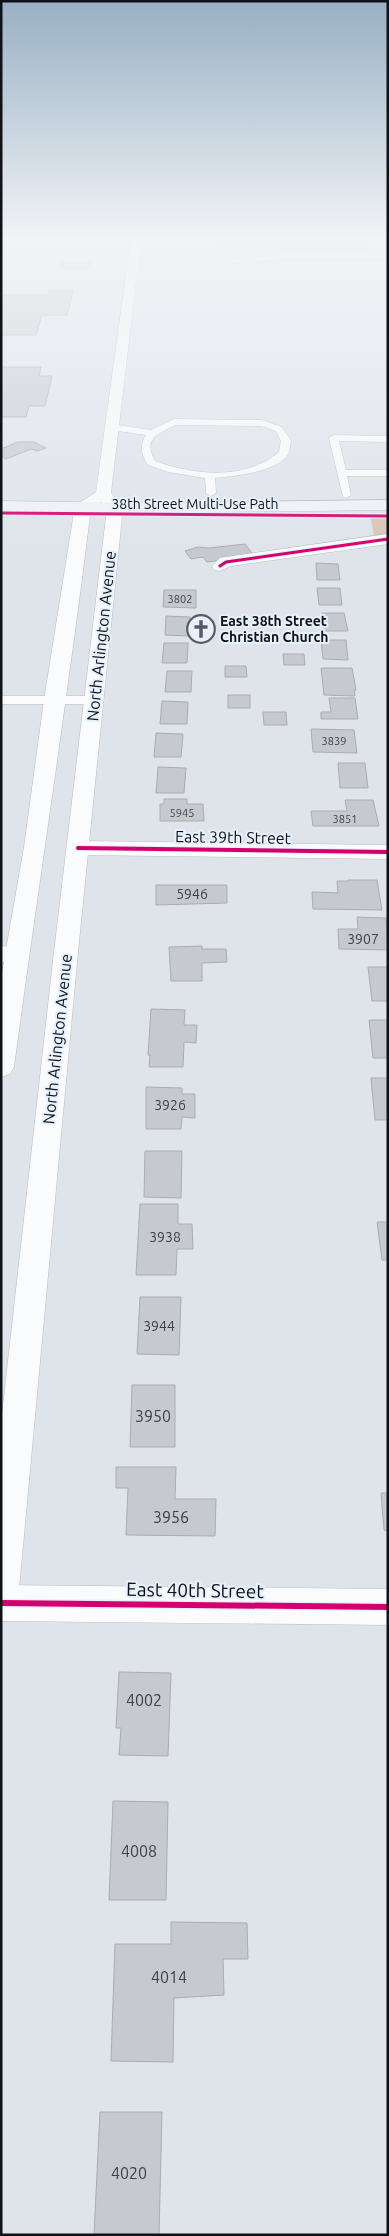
<svg xmlns="http://www.w3.org/2000/svg" width="389" height="2236" viewBox="0 0 389 2236" font-family="Ubuntu,sans-serif">
<style>
.green{fill:#d7c6b5}
.building{fill:#c6cacf;stroke:#a9adb2}
.lines{fill:none;stroke-linecap:round;stroke-linejoin:round}
.lane-casing{stroke:#b8bcc2;stroke-width:1}
.street-casing{stroke:#b8bcc2;stroke-width:1}
.secondary-casing{stroke:#b8bcc2;stroke-width:1}
.primary-casing{stroke:#aeb4be;stroke-width:1}
.lane{fill:#fafbfc;fill-rule:evenodd}
.street{fill:#fafbfc;fill-rule:evenodd}
.secondary{fill:#fafbfc;fill-rule:evenodd}
.primary{fill:#eef2f6;fill-rule:evenodd}
.cycleway-far2-casing{stroke:#e7f0fd;stroke-width:5}
.cycleway-far1-casing{stroke:#e7f0fd;stroke-width:6}
.cycleway-casing{stroke:#e7f0fd;stroke-width:9}
.cycleway-far2{stroke:#d6006c;stroke-width:3}
.cycleway-far1{stroke:#d6006c;stroke-width:4}
.cycleway{stroke:#d6006c;stroke-width:6}
.labels{text-anchor:middle;stroke-width:4;stroke-linejoin:round;paint-order:stroke}
.far-number-label{font-size:11px;fill:#3d4044}
.far-street-label{font-size:14px;fill:#0f1216;stroke:#e7f0fd}
.far-poi-label{font-size:14px;font-weight:bold;fill:#0f1216;stroke:#e7f0fd;text-anchor:start}
.number-label{font-size:14px;fill:#3d4044}
.street-label{font-size:16px;fill:#0f1216;stroke:#e7f0fd}
.near-number-label{font-size:16px;fill:#3d4044}
.near-street-label{font-size:19px;fill:#0f1216;stroke:#e7f0fd}
</style>
<rect width="100%" height="100%" fill="#dfe4eb"/>
<polygon class="green" points="370,515 388,515 388,535 374,535"/>
<g class="building">
<polygon points="214,239 363,239 367,251 218,252 217,242 214,242"/>
<polygon points="62,262 91,262 90,268 60,268"/>
<polygon points="49,291 73,291 67,315 42,315 36,335 1,335 1,295 47,295"/>
<polygon points="1,367 41,367 39,376 52,376 45,406 29,406 26,417 1,417"/>
<polygon points="18,442 34,442 46,448 37,451 31,449 6,459 1,456 1,449"/>
<polygon points="245,544 254,556 207,562 203,557 191,559 185,551 198,547 209,548"/>
<polygon points="316,563 338,564 340,580 317,580"/>
<polygon points="317,588 340,588 342,605 319,605"/>
<polygon points="164,590 196,590 196,608 163,607"/>
<polygon points="322,613 344,613 348,631 324,631"/>
<polygon points="166,616 190,617 189,636 165,635"/>
<polygon points="321,640 346,640 348,660 323,659"/>
<polygon points="164,643 188,643 187,663 162,663"/>
<polygon points="283,654 304,654 305,665 284,665"/>
<polygon points="225,666 246,666 247,677 225,677"/>
<polygon points="321,668 352,668 356,690 354,690 355,696 324,695"/>
<polygon points="167,671 192,671 191,692 165,692"/>
<rect x="228" y="695" width="22" height="13"/>
<polygon points="329,698 355,698 358,719 321,719 321,712 331,712"/>
<polygon points="162,701 188,702 187,724 160,724"/>
<polygon points="263,712 286,712 287,725 264,725"/>
<polygon points="311,729 354,730 357,753 313,752"/>
<polygon points="156,733 183,734 181,757 154,757"/>
<polygon points="338,763 365,763 368,788 340,788"/>
<polygon points="158,767 186,768 184,793 156,793"/>
<polygon points="164,799 187,799 187,804 203,804 204,821 160,821 160,804 164,804"/>
<polygon points="345,800 373,800 379,826 313,826 311,811 347,811"/>
<polygon points="348,880 377,880 382,910 313,909 312,892 338,893 337,881 348,881"/>
<polygon points="156,885 227,885 227,903 156,905"/>
<polygon points="357,917 386,918 388,950 339,949 338,929 358,929"/>
<polygon points="202,946 202,949 226,949 227,962 202,963 202,981 171,981 169,947"/>
<polygon points="368,967 388,967 388,1001 372,1001"/>
<polygon points="151,1009 185,1010 184,1025 197,1025 196,1043 184,1042 183,1067 149,1067 150,1055 148,1055"/>
<polygon points="369,1020 388,1020 388,1058 373,1058"/>
<polygon points="371,1078 388,1078 388,1120 375,1120"/>
<polygon points="146,1087 182,1088 182,1094 195,1094 195,1118 182,1117 181,1129 146,1129"/>
<polygon points="145,1151 182,1151 181,1198 144,1197"/>
<polygon points="140,1204 178,1204 178,1224 192,1224 193,1249 177,1249 176,1275 136,1275"/>
<polygon points="377,1222 388,1222 388,1260 382,1260"/>
<polygon points="140,1297 181,1297 179,1355 137,1354"/>
<polygon points="132,1385 175,1385 175,1447 130,1447"/>
<polygon points="116,1467 176,1467 175,1499 216,1499 215,1536 126,1535 128,1488 116,1488"/>
<polygon points="381,1493 388,1493 388,1531 384,1530"/>
<polygon points="119,1672 171,1673 168,1756 119,1755 121,1728 116,1728"/>
<polygon points="113,1801 168,1802 166,1900 109,1900"/>
<polygon points="171,1922 247,1923 248,1959 223,1959 224,1995 174,1998 173,2062 111,2061 115,1944 171,1944"/>
<polygon points="100,2112 162,2112 159,2235 94,2235"/>
</g>
<g class="lines">
<defs>
<g id="lane">
<polygon points="285,255 388,255 388,259 285,259 231,263 227,261 231,259"/>
<path d="M174,419L262,420L282,427L291,441C290,444 290,450 289,453C280,472 233,476 215,478L216,493L211,496L206,493L205,478L168,472L148,465C141,455 139,446 146,435L111,430L106,427L111,424L151,430ZM176,425L261,426L276,431L281,441L279,452C246,481 193,475 155,461C142,439 159,433 176,425Z"/>
<polygon points="334,435 388,436 388,442 339,441 346,470 388,470 388,476 347,476 351,495 346,498 343,497 329,438"/>
<polygon points="1,696 93,696 99,700 93,704 1,704"/>
</g>
<g id="street">
<polygon points="388,534 388,544 231,566 220,571 214,570 212,566 220,558 226,557"/>
<polygon points="78,841 388,845 388,859 78,855 70,853 67,848 70,843"/>
<polygon points="1,946 26,948 29,954 26,960 1,962"/>
<polygon points="1,1585 388,1589 388,1625 1,1621"/>
</g>
<path id="secondary" d="M131,239H141L111,493L123,507L78,952L19,1589L14,1602L1,1607V1423L54,952L107,508L101,502L91,508C68,695 39,881 14,1067L10,1074L1,1077V978L24,847L44,700L75,506L96,492Z"/>
<polygon id="primary" points="388,500 388,510 141,513 1,511 1,501 141,503"/>
</defs>
<use href="#lane" class="lane-casing"/>
<use href="#street" class="street-casing"/>
<use href="#secondary" class="secondary-casing"/>
<use href="#primary" class="primary-casing"/>
<use href="#lane" class="lane"/>
<use href="#street" class="street"/>
<use href="#secondary" class="secondary"/>
<use href="#primary" class="primary"/>
<defs>
<g id="cycleway-far2">
<polyline points="1,513 388,516"/>
<polyline points="220,566 226,562 388,539"/>
</g>
<polyline id="cycleway-far1" points="78,848 388,852"/>
<polyline id="cycleway" points="1,1603 388,1607"/>
</defs>
<use href="#cycleway-far2" class="cycleway-far2-casing"/>
<use href="#cycleway-far1" class="cycleway-far1-casing"/>
<use href="#cycleway" class="cycleway-casing"/>
<use href="#cycleway-far2" class="cycleway-far2"/>
<use href="#cycleway-far1" class="cycleway-far1"/>
<use href="#cycleway" class="cycleway"/>
</g>
<linearGradient id="sky" x2="0" y2="1"><stop stop-color="#98b0c4"/><stop offset="0.43" stop-color="#f1f3f6"/><stop offset="1" stop-color="#f1f3f6" stop-opacity="0"/></linearGradient>
<rect width="389" height="552" fill="url(#sky)"/>
<defs>
<symbol id="church-ring" viewBox="-11 -11 22 22"><circle r="9.5" fill="#e7f0fd" stroke="#585c61" stroke-width="1.5"/><path d="M-1.2-6h2.4v3.5h3.3v2.4h-3.3V6h-2.4V-.1h-3.3v-2.4h3.3Z" fill="#585c61"/></symbol>
</defs>
<g fill-rule="evenodd">
<use href="#church-ring" x="185" y="613" width="32" height="32"/>
</g>
<g class="labels">
<g class="far-number-label">
<text x="180" y="603">3802</text>
<text x="334" y="745">3839</text>
<text x="182" y="817">5945</text>
<text x="345" y="823">3851</text>
</g>
<g class="far-street-label">
<text x="195" y="509">38th Street Multi-Use Path</text>
</g>
<g class="far-poi-label">
<text x="220" y="626">East 38th Street<tspan x="220" dy="16">Christian Church</tspan></text>
</g>
<g class="number-label">
<text x="192" y="899">5946</text>
<text x="363" y="944">3907</text>
<text x="170" y="1110">3926</text>
<text x="165" y="1242">3938</text>
<text x="159" y="1331">3944</text>
</g>
<g class="street-label">
<text transform="translate(101 636) rotate(-84)" y="6">North Arlington Avenue</text>
<text transform="translate(233 837) rotate(1)" y="6">East 39th Street</text>
<text transform="translate(57 1039) rotate(-84)" y="6">North Arlington Avenue</text>
</g>
<g class="near-number-label">
<text x="153" y="1422">3950</text>
<text x="171" y="1523">3956</text>
<text x="144" y="1706">4002</text>
<text x="139" y="1857">4008</text>
<text x="169" y="1983">4014</text>
<text x="129" y="2179">4020</text>
</g>
<g class="near-street-label">
<text transform="translate(195 1590) rotate(1)" y="7">East 40th Street</text>
</g>
</g>
<rect width="389" height="2236" fill="none" stroke="#0f1216" stroke-width="5"/>
</svg>
